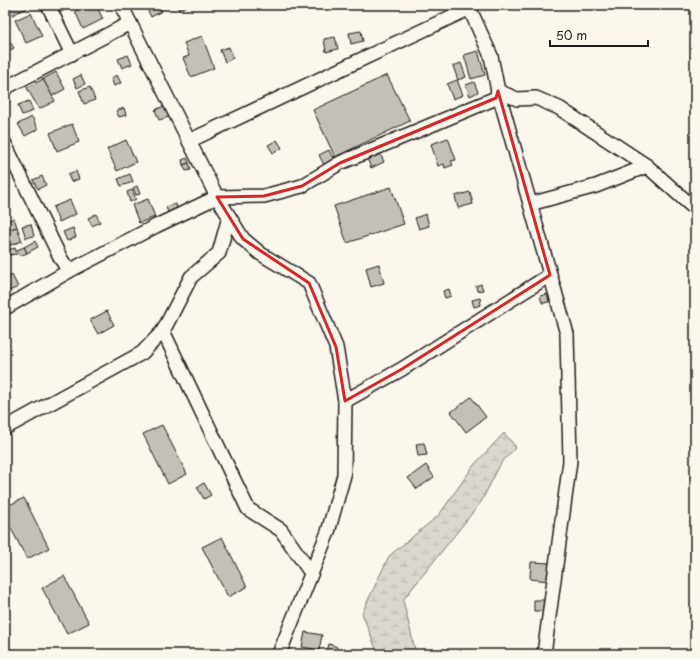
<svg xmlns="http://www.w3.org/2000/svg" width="700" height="659" viewBox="0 0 700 659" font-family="'Playpen Sans',sans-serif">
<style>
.wetland{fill:url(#wetland-marsh);stroke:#7b7a75}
.building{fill:#c3c0b8;stroke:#1c1c1c}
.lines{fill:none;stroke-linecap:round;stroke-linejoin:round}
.minor-casing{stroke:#1c1c1c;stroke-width:16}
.minor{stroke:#fbf7ec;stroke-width:13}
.marked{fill:none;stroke:#d62828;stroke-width:3;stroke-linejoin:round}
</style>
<defs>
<pattern id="wetland-marsh" width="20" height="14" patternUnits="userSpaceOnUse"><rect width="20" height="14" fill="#dad7ce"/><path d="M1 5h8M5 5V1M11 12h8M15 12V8" fill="none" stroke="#bab8b0"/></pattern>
</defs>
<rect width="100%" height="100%" fill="#fbf7ec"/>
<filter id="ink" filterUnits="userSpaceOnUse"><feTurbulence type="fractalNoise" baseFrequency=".025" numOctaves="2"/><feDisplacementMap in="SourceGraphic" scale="8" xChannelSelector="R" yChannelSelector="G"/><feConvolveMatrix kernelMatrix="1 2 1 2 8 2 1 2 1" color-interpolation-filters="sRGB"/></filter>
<g filter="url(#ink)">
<polygon class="wetland" points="504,433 516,447 501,463 481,502 403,600 416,654 378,654 362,613 389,556 439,515 474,465"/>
<g class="building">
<polygon points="8,5 28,5 29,7 12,15"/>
<polygon points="57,5 71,5 72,6 61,12"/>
<polygon points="86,5 96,5 103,19 83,29 75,11"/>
<polygon points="150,5 159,5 162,11 151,17 146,7"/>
<polygon points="177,5 189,5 179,10"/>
<polygon points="31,13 42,36 26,43 15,20"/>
<polygon points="361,31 363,41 351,44 349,33"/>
<polygon points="202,36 214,68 191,77 183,58 189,56 184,43"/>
<polygon points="335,37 338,49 326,52 324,39"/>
<polygon points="10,42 14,48 5,53 8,57 5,59 5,45"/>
<polygon points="229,47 233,58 225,62 220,50"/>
<polygon points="478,51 485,75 471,79 464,55"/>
<polygon points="128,55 132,64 122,68 118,59"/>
<polygon points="461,63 466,77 458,80 453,66"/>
<polygon points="56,72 65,89 52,96 43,79"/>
<polygon points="81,75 85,84 77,88 73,79"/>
<polygon points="117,75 121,83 114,86 111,78"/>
<polygon points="387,75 410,121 335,157 313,110"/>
<polygon points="43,79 55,101 39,109 27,88"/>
<polygon points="457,80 463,95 453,99 447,84"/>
<polygon points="474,82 478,92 470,96 466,85"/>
<polygon points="90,87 95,100 84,104 79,91"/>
<polygon points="29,101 33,111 22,115 18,105"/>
<polygon points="164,106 169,117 159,120 155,110"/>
<polygon points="124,108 126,115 119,117 116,111"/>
<polygon points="32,117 38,129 25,136 18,124"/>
<polygon points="72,124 79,142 57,151 50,133"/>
<polygon points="448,138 456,160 451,161 453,165 445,168 444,164 438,166 431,144"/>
<polygon points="126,140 136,162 117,171 107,149"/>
<polygon points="277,140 282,148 273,153 268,145"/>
<polygon points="329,150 335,162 325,167 319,155"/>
<polygon points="379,151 384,162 371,168 366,156"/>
<polygon points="187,158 189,163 183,165 182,160"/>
<polygon points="189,163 191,170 186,171 183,165"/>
<polygon points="76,171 79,179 71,182 68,174"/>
<polygon points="130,174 133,182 121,186 118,179"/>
<polygon points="42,176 46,185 38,189 33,180"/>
<polygon points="137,186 140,194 136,195 133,188"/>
<polygon points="391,187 404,224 347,243 334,206"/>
<polygon points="132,190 136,199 130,202 127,192"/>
<polygon points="470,192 473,204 458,208 455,196"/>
<polygon points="148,199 155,217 139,223 132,205"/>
<polygon points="70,200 76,214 59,222 53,207"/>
<polygon points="176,204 178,212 169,215 166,207"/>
<polygon points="96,214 100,222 92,226 88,218"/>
<polygon points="426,214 429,226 419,229 415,218"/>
<polygon points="14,218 17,227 8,230 5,222"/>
<polygon points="31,224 34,236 26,238 22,226"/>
<polygon points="17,227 22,241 5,247 5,231"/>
<polygon points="73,228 76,237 67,241 63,232"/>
<polygon points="35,241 38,247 27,253 24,247"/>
<polygon points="24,247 27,253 20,256 17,250"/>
<polygon points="15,248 17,254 9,255 8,250"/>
<polygon points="379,264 384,283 371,287 366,268"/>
<polygon points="12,275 18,287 5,293 5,278"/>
<polygon points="481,284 483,290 477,291 476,286"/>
<polygon points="449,289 451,296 445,298 443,291"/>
<polygon points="547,294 549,302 542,303 540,296"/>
<polygon points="480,298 481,305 474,307 472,300"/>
<polygon points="107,311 114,325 98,334 90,320"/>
<polygon points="471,397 486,417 466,432 451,412"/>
<polygon points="695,410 695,424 692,424 689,411"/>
<polygon points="162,425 187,474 168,484 143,434"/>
<polygon points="424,443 427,455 418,456 416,444"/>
<polygon points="426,465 434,477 417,489 408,478"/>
<polygon points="204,483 211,495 204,499 197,487"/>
<polygon points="24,498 49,548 27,559 5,517 5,507"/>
<polygon points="222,537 247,587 228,597 202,547"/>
<polygon points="531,562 550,563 549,581 530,579"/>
<polygon points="64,576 89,623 67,634 42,588"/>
<polygon points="534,600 544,600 543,611 534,611"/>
<polygon points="305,632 322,635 319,650 302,647"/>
<polygon points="329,644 337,647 334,654 326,654"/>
</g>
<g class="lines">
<defs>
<g id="minor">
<polyline points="48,5 72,54"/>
<polyline points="121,5 217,197 243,239 261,254 309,283 336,347 345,401 344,475 328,532 279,654"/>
<polyline points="468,5 491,56 498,91 567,334 570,461 544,654"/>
<polyline points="5,88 130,23"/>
<polyline points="189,141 470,8"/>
<polyline points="5,144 61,259 69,271"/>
<polyline points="530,204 596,186 647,166"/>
<polyline points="5,308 69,271 156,226 217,197 264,196 302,186 340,163 496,98 498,91 517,99 536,98 559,108 647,166 695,209"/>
<polyline points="163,331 248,509 281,530 311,573"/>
<polyline points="345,401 402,369 550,275"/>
<polyline points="5,428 142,353 163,331 191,277 219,253 229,217"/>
</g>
</defs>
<use href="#minor" class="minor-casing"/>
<use href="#minor" class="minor"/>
</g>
</g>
<path class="marked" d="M498,91L550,275L402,369L345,401L336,347L309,283L243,239L217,197L264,196L302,186L340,163L496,98Z"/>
<rect width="700" height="659" fill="none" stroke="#fbf7ec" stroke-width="20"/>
<rect x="10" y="10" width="680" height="639" fill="none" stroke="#1c1c1c" stroke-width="1.5" filter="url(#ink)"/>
<path d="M550 40v6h98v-6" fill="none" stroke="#1c1c1c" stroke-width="2"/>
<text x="556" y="40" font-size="12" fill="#1c1c1c" stroke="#fbf7ec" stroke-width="3" paint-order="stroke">50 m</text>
</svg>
